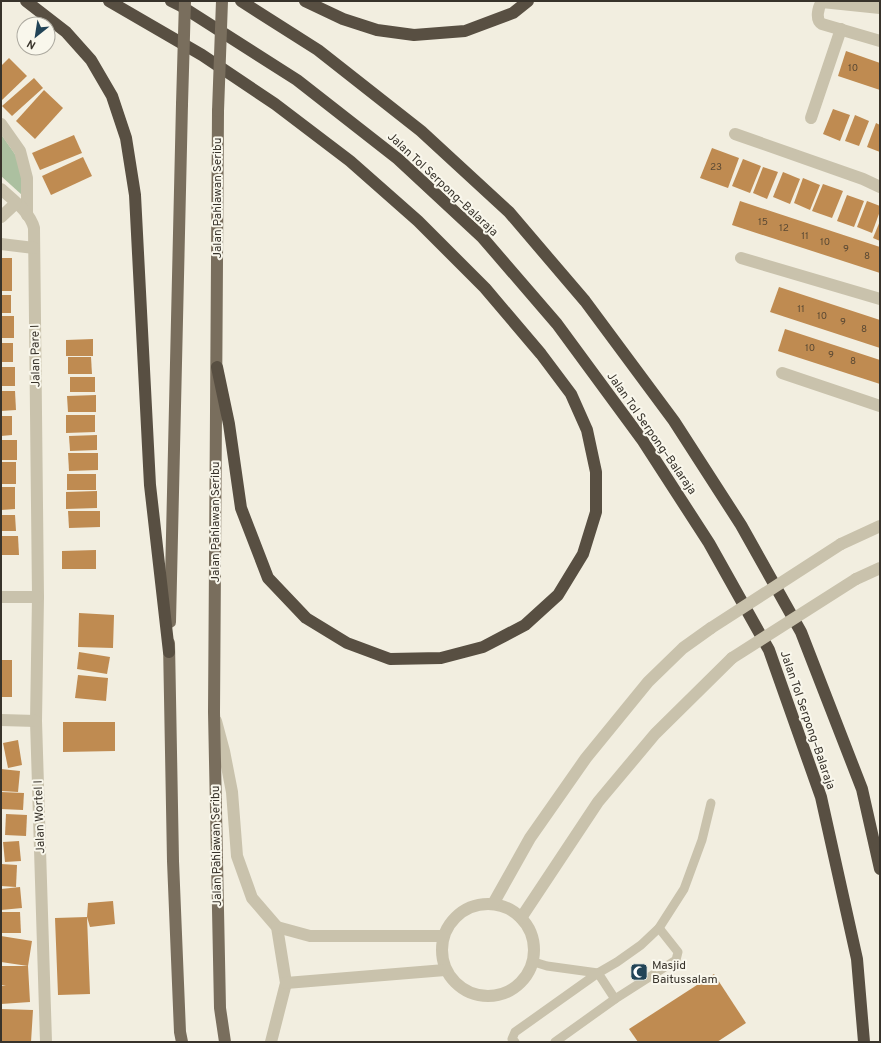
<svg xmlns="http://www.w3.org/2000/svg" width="881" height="1043" viewBox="0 0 881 1043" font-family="Overpass,sans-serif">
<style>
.green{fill:#acc0a0}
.building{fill:#bf8b51}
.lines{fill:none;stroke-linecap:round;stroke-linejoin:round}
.lane{stroke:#c9c2ac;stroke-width:9}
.street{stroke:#c9c2ac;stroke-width:12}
.primary{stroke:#796e5d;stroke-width:12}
.highway{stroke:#584f42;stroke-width:12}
.street-bridge{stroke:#c9c2ac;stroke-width:12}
.primary-bridge{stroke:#796e5d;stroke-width:12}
.labels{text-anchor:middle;stroke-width:4;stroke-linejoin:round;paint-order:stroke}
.number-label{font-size:10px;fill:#5a4934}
.street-label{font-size:12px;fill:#38332b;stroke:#f9f7ec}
.poi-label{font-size:12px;fill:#38332b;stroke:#f9f7ec;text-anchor:start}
</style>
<rect width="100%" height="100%" fill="#f2eee0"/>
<polygon class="green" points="1,134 26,170 22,195 1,176"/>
<g class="building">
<polygon points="846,51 880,63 880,90 838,76"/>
<polygon points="9,58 27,76 2,100 1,66"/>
<polygon points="34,78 43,88 12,116 2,106"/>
<polygon points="44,90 63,108 35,139 16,121"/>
<polygon points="833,109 850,115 840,141 823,134"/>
<polygon points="855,115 869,121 859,146 845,141"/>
<polygon points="876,123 880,125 880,152 867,147"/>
<polygon points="74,135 82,153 40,170 32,153"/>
<polygon points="712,148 739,158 728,188 700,178"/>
<polygon points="83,157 92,176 51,195 42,176"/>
<polygon points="743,159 761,166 750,193 732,186"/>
<polygon points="763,167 778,172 767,199 753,193"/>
<polygon points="783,172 800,179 790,204 773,197"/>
<polygon points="803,178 820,185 810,210 794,203"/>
<polygon points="823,184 843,191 832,218 812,211"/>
<polygon points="847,195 864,201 854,227 837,221"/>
<polygon points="740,201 880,247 880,273 732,225"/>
<polygon points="867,201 880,206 880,211 872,233 857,227"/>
<polygon points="880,221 880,241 873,238"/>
<rect x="1" y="258" width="11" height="33"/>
<polygon points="779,287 880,320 880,348 770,312"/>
<rect x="1" y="295" width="10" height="18"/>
<rect x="1" y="316" width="13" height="22"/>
<polygon points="785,329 880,360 880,384 778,351"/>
<polygon points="93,339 93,356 66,356 66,340"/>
<rect x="1" y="343" width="12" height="19"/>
<polygon points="68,357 91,357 92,374 68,374"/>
<rect x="1" y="367" width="14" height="19"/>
<rect x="70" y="377" width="25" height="15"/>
<polygon points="1,391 15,391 16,410 1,411"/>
<polygon points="96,395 96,412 68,412 67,396"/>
<polygon points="66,415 95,415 95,432 66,433"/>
<polygon points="1,416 12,416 12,435 1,436"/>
<polygon points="97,435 97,450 70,451 69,436"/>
<rect x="1" y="440" width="16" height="20"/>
<polygon points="68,453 98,453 98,470 69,471"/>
<rect x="1" y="462" width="15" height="22"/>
<rect x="67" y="474" width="29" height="16"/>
<polygon points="1,487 15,487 15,509 1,510"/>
<polygon points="97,491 97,508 66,509 66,492"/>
<polygon points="68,511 100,511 100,527 69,528"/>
<polygon points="1,515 15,515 16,531 1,531"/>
<polygon points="1,536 18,536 19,555 1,555"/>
<polygon points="96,550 96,569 62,569 62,551"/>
<polygon points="79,613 114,615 113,648 78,647"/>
<polygon points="79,652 110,657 107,674 77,669"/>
<rect x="1" y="660" width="11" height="37"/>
<polygon points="78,675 108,678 106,701 75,698"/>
<polygon points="63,722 115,722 115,751 63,752"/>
<polygon points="18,740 22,765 8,768 3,743"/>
<polygon points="1,769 20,771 18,792 1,791"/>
<polygon points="1,792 24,793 23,810 1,809"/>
<polygon points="6,814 27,815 26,836 5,835"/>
<polygon points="19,841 21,861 5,862 3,842"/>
<polygon points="1,864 17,865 16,887 1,886"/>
<polygon points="20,887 22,908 1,910 1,889"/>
<polygon points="113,901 115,924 90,927 87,917 90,994 58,995 55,918 87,917 88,903"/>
<polygon points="1,912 20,912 21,933 1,933"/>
<polygon points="1,936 32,941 28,966 1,962"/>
<polygon points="1,966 28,966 30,1002 1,1004 1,986 6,985 1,985"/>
<polygon points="714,974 746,1023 717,1042 638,1042 629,1029"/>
<polygon points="1,1009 33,1010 31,1042 1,1042"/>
</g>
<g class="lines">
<g class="lane">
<polyline points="534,962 547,966 598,973 617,962 641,945 659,928 684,889 702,840 711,803"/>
<polyline points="515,1042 512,1039 515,1032 598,973 615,999"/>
<polyline points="555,1042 615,999 676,960 678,952 659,928"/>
</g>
<g class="street">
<path d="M880,8L822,2C818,7 815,20 822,24L880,41"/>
<polyline points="811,118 841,29"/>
<polyline points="1,124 20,151 27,178 27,215"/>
<polyline points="735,134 863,179 880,187"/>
<path d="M1,189C13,200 30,212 34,228L38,597L36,721L46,1042"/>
<polyline points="1,217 16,203"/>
<polyline points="1,244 34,248"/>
<polyline points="741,258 880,299"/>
<polyline points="782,373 880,406"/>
<polyline points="841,544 880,526"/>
<polyline points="856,579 880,568"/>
<polyline points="1,597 38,597"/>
<polyline points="1,720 36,721"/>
<polyline points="216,721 224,751 232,792 237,856 252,898 277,927 286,983 271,1042"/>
<circle cx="488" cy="950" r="46"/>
<polyline points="493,904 530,838 586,758 648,682 683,648 711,628"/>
<polyline points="521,918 598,802 655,734 732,658"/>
<polyline points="277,927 310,936 443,936"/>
<polyline points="286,983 445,970"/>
</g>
<g class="primary">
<polyline points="218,111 214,712 220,1008 225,1042"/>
<polyline points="170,622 182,104"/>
<polyline points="169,643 173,861 180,1032 182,1042"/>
</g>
<g class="highway">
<polyline points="26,1 66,32 91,60 112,96 126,138 135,195 150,485 169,652"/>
<polyline points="109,1 202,55 275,104 350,161 418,221 485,288 541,354 571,394 587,430 596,472 596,512 583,554 558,595 525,625 483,647 441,658 390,659 347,643 306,618 268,578 241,508 229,424 217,367"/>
<polyline points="171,1 181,6 297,80 398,159 482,237 557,324 643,441 709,543 769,650 821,797 857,959 864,1042"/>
<polyline points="241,1 318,50 421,131 509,212 585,301 674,421 741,525 801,632 862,789 880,869"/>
<polyline points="305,1 343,19 377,30 414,35 465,31 513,13 528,1"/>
</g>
<g class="street-bridge">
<polyline points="711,628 841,544"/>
<polyline points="732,658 856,579"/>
</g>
<g class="primary-bridge">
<polyline points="182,104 185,1"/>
<polyline points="218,111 222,1"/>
</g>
</g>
<defs>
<symbol id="mosque-square" viewBox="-11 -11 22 22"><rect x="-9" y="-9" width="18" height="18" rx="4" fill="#224457" stroke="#f9f7ec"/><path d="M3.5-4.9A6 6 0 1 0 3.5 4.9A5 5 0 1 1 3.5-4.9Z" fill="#fff"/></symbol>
</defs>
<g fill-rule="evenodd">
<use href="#mosque-square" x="629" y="962" width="20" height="20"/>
</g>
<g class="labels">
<g class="number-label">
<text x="853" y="71">10</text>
<text x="716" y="170">23</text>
<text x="763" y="225">15</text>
<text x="784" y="231">12</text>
<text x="805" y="239">11</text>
<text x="825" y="245">10</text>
<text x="846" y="252">9</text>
<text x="867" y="259">8</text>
<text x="801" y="312">11</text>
<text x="822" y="319">10</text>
<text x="843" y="325">9</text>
<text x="864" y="332">8</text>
<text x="810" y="351">10</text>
<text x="831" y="358">9</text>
<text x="853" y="364">8</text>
</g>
<g class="street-label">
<text transform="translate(443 184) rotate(43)" y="4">Jalan Tol Serpong–Balaraja</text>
<text transform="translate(217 198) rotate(-90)" y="4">Jalan Pahlawan Seribu</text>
<text transform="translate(35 356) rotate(-91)" y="4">Jalan Pare I</text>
<text transform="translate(652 433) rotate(55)" y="4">Jalan Tol Serpong–Balaraja</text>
<text transform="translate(215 522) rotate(-90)" y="4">Jalan Pahlawan Seribu</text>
<text transform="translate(808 720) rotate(71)" y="4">Jalan Tol Serpong–Balaraja</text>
<text transform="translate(39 817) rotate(-92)" y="4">Jalan Wortel I</text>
<text transform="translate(216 846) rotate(-91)" y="4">Jalan Pahlawan Seribu</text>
</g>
<g class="poi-label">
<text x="652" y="969">Masjid<tspan x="652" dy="14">Baitussalam</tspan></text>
</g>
</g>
<rect width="881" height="1043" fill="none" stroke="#38332b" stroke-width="4"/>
<g transform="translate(36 36) rotate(210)"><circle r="19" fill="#f9f7ec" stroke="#aca99f"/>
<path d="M0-3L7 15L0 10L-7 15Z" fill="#224457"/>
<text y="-6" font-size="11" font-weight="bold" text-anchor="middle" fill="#38332b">N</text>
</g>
</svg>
